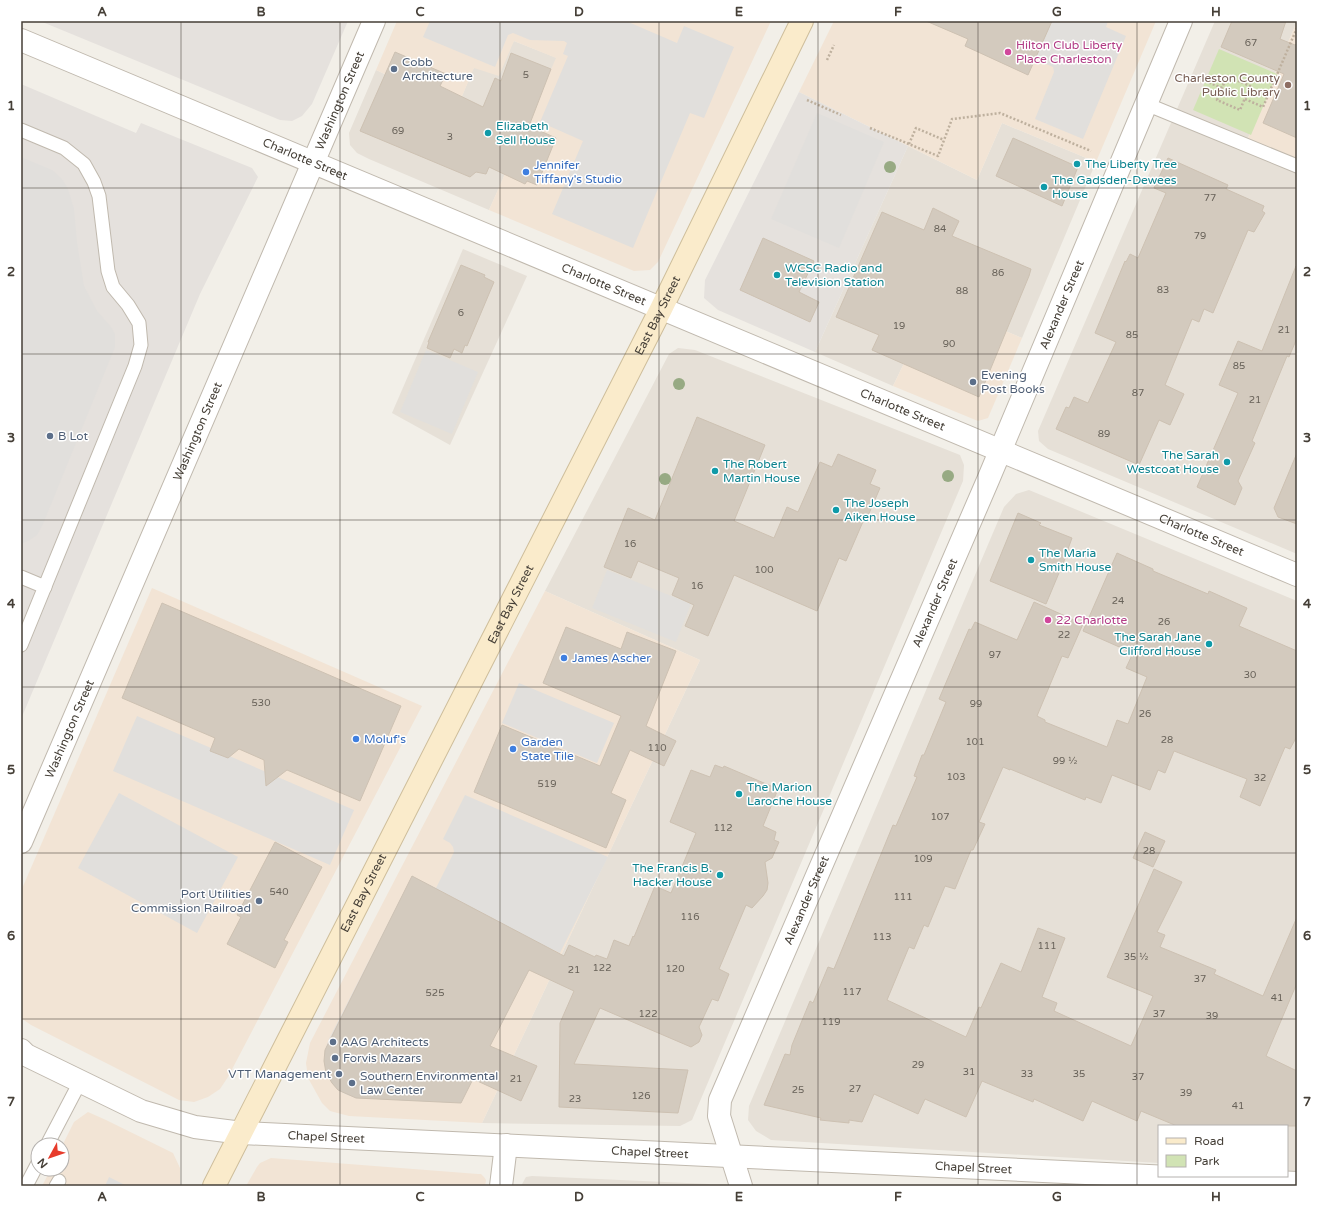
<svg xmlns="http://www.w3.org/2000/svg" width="1318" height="1207" viewBox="0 0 1318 1207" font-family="'Varela Round',sans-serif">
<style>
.residential{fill:#e6e0d7}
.commercial{fill:#f2e4d5}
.industrial{fill:#e5e1dd}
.green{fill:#d1e3b4}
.parking{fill:#e1dfdc}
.building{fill:#d3cabe;stroke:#cdc1b2}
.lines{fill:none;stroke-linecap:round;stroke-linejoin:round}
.lane-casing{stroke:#c0b9ae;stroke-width:15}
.street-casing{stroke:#c0b9ae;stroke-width:24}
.secondary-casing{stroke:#cebe9b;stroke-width:24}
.path{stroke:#beb09e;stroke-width:2.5;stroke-dasharray:2 2;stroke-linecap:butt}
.lane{stroke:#fff;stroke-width:13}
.street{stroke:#fff;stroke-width:22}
.secondary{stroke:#faebcb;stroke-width:22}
.tree{fill:#97aa83}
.grid{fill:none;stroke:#453f37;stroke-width:1;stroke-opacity:0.55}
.hotel-dot{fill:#d1479c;stroke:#fff;stroke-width:1.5}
.service-dot{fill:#5c6f8a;stroke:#fff;stroke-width:1.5}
.education-dot{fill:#8d6e63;stroke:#fff;stroke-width:1.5}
.culture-dot{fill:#0f9aa8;stroke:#fff;stroke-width:1.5}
.shop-dot{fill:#3f7fe0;stroke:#fff;stroke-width:1.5}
.labels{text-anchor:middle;stroke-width:3;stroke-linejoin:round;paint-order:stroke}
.number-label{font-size:10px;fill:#686259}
.hotel-label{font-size:12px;fill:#b23c85;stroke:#fff;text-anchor:start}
.service-label{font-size:12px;fill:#4e5e75;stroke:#fff;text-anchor:start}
.education-label{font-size:12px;fill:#785e54;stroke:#fff;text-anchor:end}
.street-label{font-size:12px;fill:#453f37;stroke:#fff}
.culture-label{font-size:12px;fill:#0d838f;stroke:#fff;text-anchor:start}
.shop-label{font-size:12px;fill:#366cbe;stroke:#fff;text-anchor:start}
.neatline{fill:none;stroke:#453f37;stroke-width:1.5}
.grid-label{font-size:13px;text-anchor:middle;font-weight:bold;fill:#453f37}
</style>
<rect width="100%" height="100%" fill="#f2efe8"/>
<g class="residential">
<polygon points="1215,21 1297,21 1245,145 1297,168 1297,554 1048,449 1039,441 1038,431"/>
<polygon points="514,41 557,58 489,210 369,159 357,153 350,145 349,133 376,70 457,108 474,67"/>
<polygon points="1002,123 1096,162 1022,338 934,301 893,386 815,352 908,146 977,180"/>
<polygon points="463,249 527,276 450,445 392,413"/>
<polygon points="678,348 695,350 960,455 964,465 963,481 692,1120 680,1126 482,1123 700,660 545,591 669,354"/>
<polygon points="1029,490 1297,601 1297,1171 1287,1171 1287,1126 1159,1126 1159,1163 771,1140 756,1131 748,1120 749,1106 1004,507 1016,494"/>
<polygon points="532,1176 709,1184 712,1186 521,1186 526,1177"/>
</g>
<g class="commercial">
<polygon points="397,21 771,21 658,262 650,270 634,271 489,210 556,58 514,41 499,76 474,68 457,108 376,70"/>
<polygon points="834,21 1156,21 1096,162 1002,123 977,180 799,92"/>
<polygon points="1297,21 1297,168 1245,145"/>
<polygon points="934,301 1022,338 988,418 978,421 893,386"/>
<polygon points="152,588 422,706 228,1077 220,1089 208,1097 194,1102 179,1100 31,1025 21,1018 21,891"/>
<polygon points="545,591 700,660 482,1123 349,1116 330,1111 322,1103 308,1078 306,1063 310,1043"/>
<polygon points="88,1112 106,1120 173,1153 180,1168 180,1186 42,1186 51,1169 62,1169 62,1146 74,1122"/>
<polygon points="271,1158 478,1174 481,1174 484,1177 486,1180 485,1186 246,1186 257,1167 260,1163"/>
</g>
<g class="industrial">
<polygon points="40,21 348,21 312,104 302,116 292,121 280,120"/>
<polygon points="21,84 136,133 141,123 252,168 258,177 200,294 21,719"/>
<polygon points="799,92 908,146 815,352 718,310 704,298 705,280"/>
</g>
<polygon class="green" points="1219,49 1277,74 1251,135 1193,110"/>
<g class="parking">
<polygon points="430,21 626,21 677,43 684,26 734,47 704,118 690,113 633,248 552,214 583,141 540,122 568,56 563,54 567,43 564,41 530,40 513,33 508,35 495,67 423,37"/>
<polygon points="1051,21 1108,21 1106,27 1126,36 1083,139 1035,119 1054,72 1053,67 1035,59"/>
<polygon points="817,113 884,142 839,248 771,219"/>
<polygon points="21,157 52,170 62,179 68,189 74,209 77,242 84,286 97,311 111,327 115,334 115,347 43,524 37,535 28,541 21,544"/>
<polygon points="426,350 478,372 452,434 400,412"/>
<polygon points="607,570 691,604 676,642 592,608"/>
<polygon points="519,683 614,723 597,763 502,723"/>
<polygon points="137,716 354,810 330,865 113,771"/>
<polygon points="119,793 238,857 197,933 78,868"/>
<polygon points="465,795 608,857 560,953 542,945 461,1103 356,1098 345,1094 338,1090 332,1083 326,1073 324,1061 325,1050 329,1039 412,876 436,888 454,852 453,847 450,843 443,839"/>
<polygon points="109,1177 127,1186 105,1186"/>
</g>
<g class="building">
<polygon points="926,21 1052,21 1028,75 965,46 968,39"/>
<polygon points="1232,21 1286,21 1280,39 1295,45 1297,43 1297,138 1263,123 1284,74 1221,47"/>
<polygon points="395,52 446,74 440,86 483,107 495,78 501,81 511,53 551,69 529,126 556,138 537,185 527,181 525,184 489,167 486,174 476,172 470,177 360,131"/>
<polygon points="1013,138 1078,167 1062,206 996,176"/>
<polygon points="1168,158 1228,185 1226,189 1264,206 1262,211 1265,213 1254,232 1248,230 1213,313 1204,309 1199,322 1192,319 1165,385 1184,394 1170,425 1159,420 1139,465 1056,429 1066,407 1069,408 1074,397 1088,403 1116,342 1095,333 1125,261 1126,262 1130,254 1138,258 1166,193 1154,188"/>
<polygon points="933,208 959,221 952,236 1031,269 1029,276 979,397 872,350 879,335 836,317 882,212 924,230"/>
<polygon points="763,238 814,261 799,292 819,302 810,322 740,290"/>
<polygon points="461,265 485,275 484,277 494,282 467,346 465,345 462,353 454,349 450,358 427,348 429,342 428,342"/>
<polygon points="1296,266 1297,338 1289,357 1287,356 1252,441 1255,443 1238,481 1242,488 1235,505 1197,487 1238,393 1219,385 1238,341 1262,351"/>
<polygon points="697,417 765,445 734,521 774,538 787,507 798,512 820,462 832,467 838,454 876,470 870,484 880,488 867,518 865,517 846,561 839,558 817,611 734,575 708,636 685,626 694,605 672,595 679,578 638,561 631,578 604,567 628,508 655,520"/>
<polygon points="1297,453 1297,524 1278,517 1274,508"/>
<polygon points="1018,513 1041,523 1039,525 1072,538 1068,549 1069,549 1046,604 990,581"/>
<polygon points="1117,553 1153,569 1153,571 1208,594 1209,591 1247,608 1239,626 1297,651 1297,736 1290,749 1285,747 1260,806 1240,797 1247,779 1174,751 1165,773 1158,770 1150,790 1112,775 1101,803 1086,797 1085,800 1010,769 1010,770 1003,767 979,822 985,824 973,850 971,850 955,889 945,886 928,927 924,925 914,949 909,947 887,1000 966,1037 979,1007 981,1008 1001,963 1021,972 1038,928 1065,938 1042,997 1057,1003 1054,1011 1131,1046 1153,996 1107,977 1154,869 1182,882 1157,932 1165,935 1160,947 1216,970 1214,974 1263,996 1297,917 1297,983 1266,1056 1297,1071 1297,1126 1177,1126 1141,1111 1137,1121 1092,1101 1083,1121 1034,1099 1033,1102 982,1081 966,1117 925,1099 918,1114 874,1094 862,1122 849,1120 849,1123 820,1120 821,1118 764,1105 785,1054 790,1055 792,1045 810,1001 813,1003 828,967 834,969 893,825 896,826 917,777 914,776 922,755 924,755 946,702 939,699 969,629 971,630 975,622 1017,640 1034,602 1083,624 1068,658 1062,656 1037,716 1045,720 1045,722 1107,747 1117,720 1128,724 1147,677 1126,668 1133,653 1083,631"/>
<polygon points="162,603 401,706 360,801 287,770 266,786 264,760 239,749 228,758 210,751 215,738 122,698"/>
<polygon points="566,627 621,649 627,632 676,651 646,726 676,741 664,766 630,750 611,793 626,800 606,848 474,792 502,725 600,766 621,716 543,683"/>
<polygon points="715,765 723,768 724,766 778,789 763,826 776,832 774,840 779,842 772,858 765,862 768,883 767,890 763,896 752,908 746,905 719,969 729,974 718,1001 712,999 699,1027 702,1035 699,1042 691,1047 600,1008 574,1064 688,1070 678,1113 559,1107 560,1023 574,991 529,970 490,1046 537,1066 521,1101 473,1079 461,1103 356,1098 338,1090 332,1083 326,1073 324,1061 325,1050 412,876 564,956 569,945 595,957 596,955 607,959 614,940 629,946 633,936 634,937 655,886 671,893 696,833 670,822 691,770 710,777"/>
<polygon points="1145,832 1165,841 1153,867 1133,858"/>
<polygon points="275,842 322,867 284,940 288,942 275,968 227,944 241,917 237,915"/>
</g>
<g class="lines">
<defs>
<g id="lane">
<polyline points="1146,104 1297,166"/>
<polyline points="21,130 64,148 84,164 94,182 99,196 108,271 113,287 128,305 139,323 141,345 135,366 21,645"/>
<polyline points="21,577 45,587"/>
<polyline points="47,1145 80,1082"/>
<polyline points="26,1186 38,1163"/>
<polyline points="56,1186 59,1181"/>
</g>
<g id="street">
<path id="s1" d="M21,40L1297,575"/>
<path id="s2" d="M21,842L374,21"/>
<path id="s3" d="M21,1050L26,1055L141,1111L195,1127L242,1133L1297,1183"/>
<polyline points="501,1186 506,1145"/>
<path id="s4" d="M741,1186L719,1116L720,1100L988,480L1181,21"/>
</g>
<g id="secondary">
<path id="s5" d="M214,1186L661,309L802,21"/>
</g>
</defs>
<use href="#lane" class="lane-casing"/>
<use href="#street" class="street-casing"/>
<use href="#secondary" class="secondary-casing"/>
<g class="path">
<polyline points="827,60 834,45"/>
<polygon points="1227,76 1250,86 1240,110 1217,100"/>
<polyline points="1198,78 1222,88"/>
<polyline points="1245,99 1263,107 1297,28"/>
<polyline points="807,100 841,115"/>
<polyline points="870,128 938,156 952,119 1000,113 1091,151"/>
<polyline points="909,144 916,128 944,140"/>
</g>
<use href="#lane" class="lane"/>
<use href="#street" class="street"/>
<use href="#secondary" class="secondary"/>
</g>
<g class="tree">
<circle cx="890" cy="167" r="6"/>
<circle cx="679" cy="384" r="6"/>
<circle cx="948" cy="476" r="6"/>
<circle cx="665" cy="479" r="6"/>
</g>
<path class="grid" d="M181,21V1186M340,21V1186M500,21V1186M659,21V1186M818,21V1186M978,21V1186M1137,21V1186M21,188H1297M21,354H1297M21,520H1297M21,687H1297M21,853H1297M21,1019H1297"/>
<g class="hotel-dot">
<circle cx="1008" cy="52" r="4"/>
<circle cx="1048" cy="620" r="4"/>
</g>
<g class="service-dot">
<circle cx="394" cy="69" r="4"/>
<circle cx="973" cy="382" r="4"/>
<circle cx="50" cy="436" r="4"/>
<circle cx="259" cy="901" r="4"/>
<circle cx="333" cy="1042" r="4"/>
<circle cx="335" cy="1058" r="4"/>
<circle cx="339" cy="1074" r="4"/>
<circle cx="352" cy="1083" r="4"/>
</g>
<circle class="education-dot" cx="1288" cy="85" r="4"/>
<g class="culture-dot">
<circle cx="488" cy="133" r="4"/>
<circle cx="1077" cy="164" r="4"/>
<circle cx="1044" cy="187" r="4"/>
<circle cx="777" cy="275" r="4"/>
<circle cx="1227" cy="462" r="4"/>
<circle cx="715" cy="471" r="4"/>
<circle cx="836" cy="510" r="4"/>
<circle cx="1031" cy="560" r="4"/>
<circle cx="1209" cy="644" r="4"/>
<circle cx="739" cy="794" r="4"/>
<circle cx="720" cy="875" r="4"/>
</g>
<g class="shop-dot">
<circle cx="526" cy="172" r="4"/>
<circle cx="564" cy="658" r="4"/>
<circle cx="356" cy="739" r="4"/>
<circle cx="513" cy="749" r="4"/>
</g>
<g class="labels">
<g class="number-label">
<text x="1251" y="46">67</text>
<text x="526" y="78">5</text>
<text x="398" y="134">69</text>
<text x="450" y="140">3</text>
<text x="1210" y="201">77</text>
<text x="940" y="232">84</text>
<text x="1200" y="239">79</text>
<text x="998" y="276">86</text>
<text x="1163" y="293">83</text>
<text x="962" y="294">88</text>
<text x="461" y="316">6</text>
<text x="899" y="329">19</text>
<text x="1284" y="333">21</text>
<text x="1132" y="338">85</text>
<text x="949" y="347">90</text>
<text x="1239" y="369">85</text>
<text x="1138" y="396">87</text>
<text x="1255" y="403">21</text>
<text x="1104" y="437">89</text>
<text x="630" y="547">16</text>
<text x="764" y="573">100</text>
<text x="697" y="589">16</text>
<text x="1118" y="604">24</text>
<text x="1164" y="625">26</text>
<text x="1064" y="638">22</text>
<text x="995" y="658">97</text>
<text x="1250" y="678">30</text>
<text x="261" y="706">530</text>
<text x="976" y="707">99</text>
<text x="1145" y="717">26</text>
<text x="1167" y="743">28</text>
<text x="975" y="745">101</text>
<text x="657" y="751">110</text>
<text x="1065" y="764">99 ½</text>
<text x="956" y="780">103</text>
<text x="1260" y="781">32</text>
<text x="547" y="787">519</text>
<text x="940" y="820">107</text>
<text x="723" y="831">112</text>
<text x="1149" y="854">28</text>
<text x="923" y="862">109</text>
<text x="279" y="895">540</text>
<text x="903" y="900">111</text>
<text x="690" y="920">116</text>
<text x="882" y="940">113</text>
<text x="1047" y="949">111</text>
<text x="1136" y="960">35 ½</text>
<text x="602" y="971">122</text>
<text x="675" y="972">120</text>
<text x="574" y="973">21</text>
<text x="1200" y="982">37</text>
<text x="852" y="995">117</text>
<text x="435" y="996">525</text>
<text x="1277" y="1001">41</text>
<text x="648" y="1017">122</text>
<text x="1159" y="1017">37</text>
<text x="1212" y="1019">39</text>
<text x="831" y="1025">119</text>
<text x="918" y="1068">29</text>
<text x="969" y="1075">31</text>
<text x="1027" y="1077">33</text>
<text x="1079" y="1077">35</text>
<text x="1138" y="1080">37</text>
<text x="516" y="1082">21</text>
<text x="855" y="1092">27</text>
<text x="798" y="1093">25</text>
<text x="1186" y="1096">39</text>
<text x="641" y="1099">126</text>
<text x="575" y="1102">23</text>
<text x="1238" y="1109">41</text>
</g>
<g class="hotel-label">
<text x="1016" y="49">Hilton Club Liberty<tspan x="1016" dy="14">Place Charleston</tspan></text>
<text x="1056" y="624">22 Charlotte</text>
</g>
<g class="service-label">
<text x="402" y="66">Cobb<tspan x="402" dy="14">Architecture</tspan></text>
<text x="981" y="379">Evening<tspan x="981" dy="14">Post Books</tspan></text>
<text x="58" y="440">B Lot</text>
<text x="251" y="898" text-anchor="end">Port Utilities<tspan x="251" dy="14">Commission Railroad</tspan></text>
<text x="341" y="1046">AAG Architects</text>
<text x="343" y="1062">Forvis Mazars</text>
<text x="331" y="1078" text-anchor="end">VTT Management</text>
<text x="360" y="1080">Southern Environmental<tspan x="360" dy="14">Law Center</tspan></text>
</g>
<g class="education-label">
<text x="1280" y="82">Charleston County<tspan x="1280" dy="14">Public Library</tspan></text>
</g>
<g class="street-label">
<text dy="4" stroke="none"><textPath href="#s2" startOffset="807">Washington Street</textPath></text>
<text dy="4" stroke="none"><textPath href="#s1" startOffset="308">Charlotte Street</textPath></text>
<text dy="4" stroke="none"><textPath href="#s1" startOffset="632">Charlotte Street</textPath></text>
<text dy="4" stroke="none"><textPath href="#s4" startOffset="955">Alexander Street</textPath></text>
<text dy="4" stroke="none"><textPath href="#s5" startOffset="977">East Bay Street</textPath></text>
<text dy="4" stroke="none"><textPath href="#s1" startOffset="956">Charlotte Street</textPath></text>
<text dy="4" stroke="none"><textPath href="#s2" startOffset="447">Washington Street</textPath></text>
<text dy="4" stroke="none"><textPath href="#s1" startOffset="1280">Charlotte Street</textPath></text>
<text dy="4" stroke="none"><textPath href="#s4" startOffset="631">Alexander Street</textPath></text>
<text dy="4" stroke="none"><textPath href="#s5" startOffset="653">East Bay Street</textPath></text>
<text dy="4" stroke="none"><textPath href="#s2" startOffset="123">Washington Street</textPath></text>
<text dy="4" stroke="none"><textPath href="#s5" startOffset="329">East Bay Street</textPath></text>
<text dy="4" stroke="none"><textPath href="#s4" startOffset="307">Alexander Street</textPath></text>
<text dy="4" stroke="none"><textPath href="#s3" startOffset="323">Chapel Street</textPath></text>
<text dy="4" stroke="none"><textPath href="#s3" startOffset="647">Chapel Street</textPath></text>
<text dy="4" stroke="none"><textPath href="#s3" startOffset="971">Chapel Street</textPath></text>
</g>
<g class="culture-label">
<text x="496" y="130">Elizabeth<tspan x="496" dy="14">Sell House</tspan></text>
<text x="1085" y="168">The Liberty Tree</text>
<text x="1052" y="184">The Gadsden-Dewees<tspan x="1052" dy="14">House</tspan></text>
<text x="785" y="272">WCSC Radio and<tspan x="785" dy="14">Television Station</tspan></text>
<text x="1219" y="459" text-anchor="end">The Sarah<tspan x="1219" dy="14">Westcoat House</tspan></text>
<text x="723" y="468">The Robert<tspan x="723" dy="14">Martin House</tspan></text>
<text x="844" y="507">The Joseph<tspan x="844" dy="14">Aiken House</tspan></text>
<text x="1039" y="557">The Maria<tspan x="1039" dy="14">Smith House</tspan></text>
<text x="1201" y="641" text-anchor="end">The Sarah Jane<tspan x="1201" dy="14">Clifford House</tspan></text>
<text x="747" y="791">The Marion<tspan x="747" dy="14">Laroche House</tspan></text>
<text x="712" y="872" text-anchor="end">The Francis B.<tspan x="712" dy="14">Hacker House</tspan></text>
</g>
<g class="shop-label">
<text x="534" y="169">Jennifer<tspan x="534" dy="14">Tiffany's Studio</tspan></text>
<text x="572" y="662">James Ascher</text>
<text x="364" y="743">Moluf's</text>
<text x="521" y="746">Garden<tspan x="521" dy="14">State Tile</tspan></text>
</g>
</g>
<rect width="1318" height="1207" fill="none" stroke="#ffffff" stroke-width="44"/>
<rect x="1158" y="1125" width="130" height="52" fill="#ffffff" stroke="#b5b2af"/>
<rect x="1166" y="1138" width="20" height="6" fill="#faebcb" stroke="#b5b2af"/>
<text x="1194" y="1145" font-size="12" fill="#453f37">Road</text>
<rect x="1166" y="1155" width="20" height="12" fill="#d1e3b4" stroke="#b5b2af"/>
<text x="1194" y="1165" font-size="12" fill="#453f37">Park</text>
<g transform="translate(50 1157) rotate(230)"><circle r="19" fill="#ffffff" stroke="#b5b2af"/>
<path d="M0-3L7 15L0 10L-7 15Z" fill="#e73b2b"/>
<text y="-6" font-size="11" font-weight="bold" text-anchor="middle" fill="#453f37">N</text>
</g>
<rect x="22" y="22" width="1274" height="1163" class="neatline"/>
<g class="grid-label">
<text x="102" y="16">A</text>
<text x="261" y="16">B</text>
<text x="420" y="16">C</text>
<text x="579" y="16">D</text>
<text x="739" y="16">E</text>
<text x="898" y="16">F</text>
<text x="1057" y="16">G</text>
<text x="1216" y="16">H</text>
<text x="11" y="110">1</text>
<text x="1307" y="110">1</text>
<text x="11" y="276">2</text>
<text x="1307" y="276">2</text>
<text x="11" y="442">3</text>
<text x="1307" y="442">3</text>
<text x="11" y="608">4</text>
<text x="1307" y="608">4</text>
<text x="11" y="774">5</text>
<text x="1307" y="774">5</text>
<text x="11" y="940">6</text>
<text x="1307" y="940">6</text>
<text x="11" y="1106">7</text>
<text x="1307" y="1106">7</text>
<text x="102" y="1201">A</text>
<text x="261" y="1201">B</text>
<text x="420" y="1201">C</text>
<text x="579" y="1201">D</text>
<text x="739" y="1201">E</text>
<text x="898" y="1201">F</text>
<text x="1057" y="1201">G</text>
<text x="1216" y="1201">H</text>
</g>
</svg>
